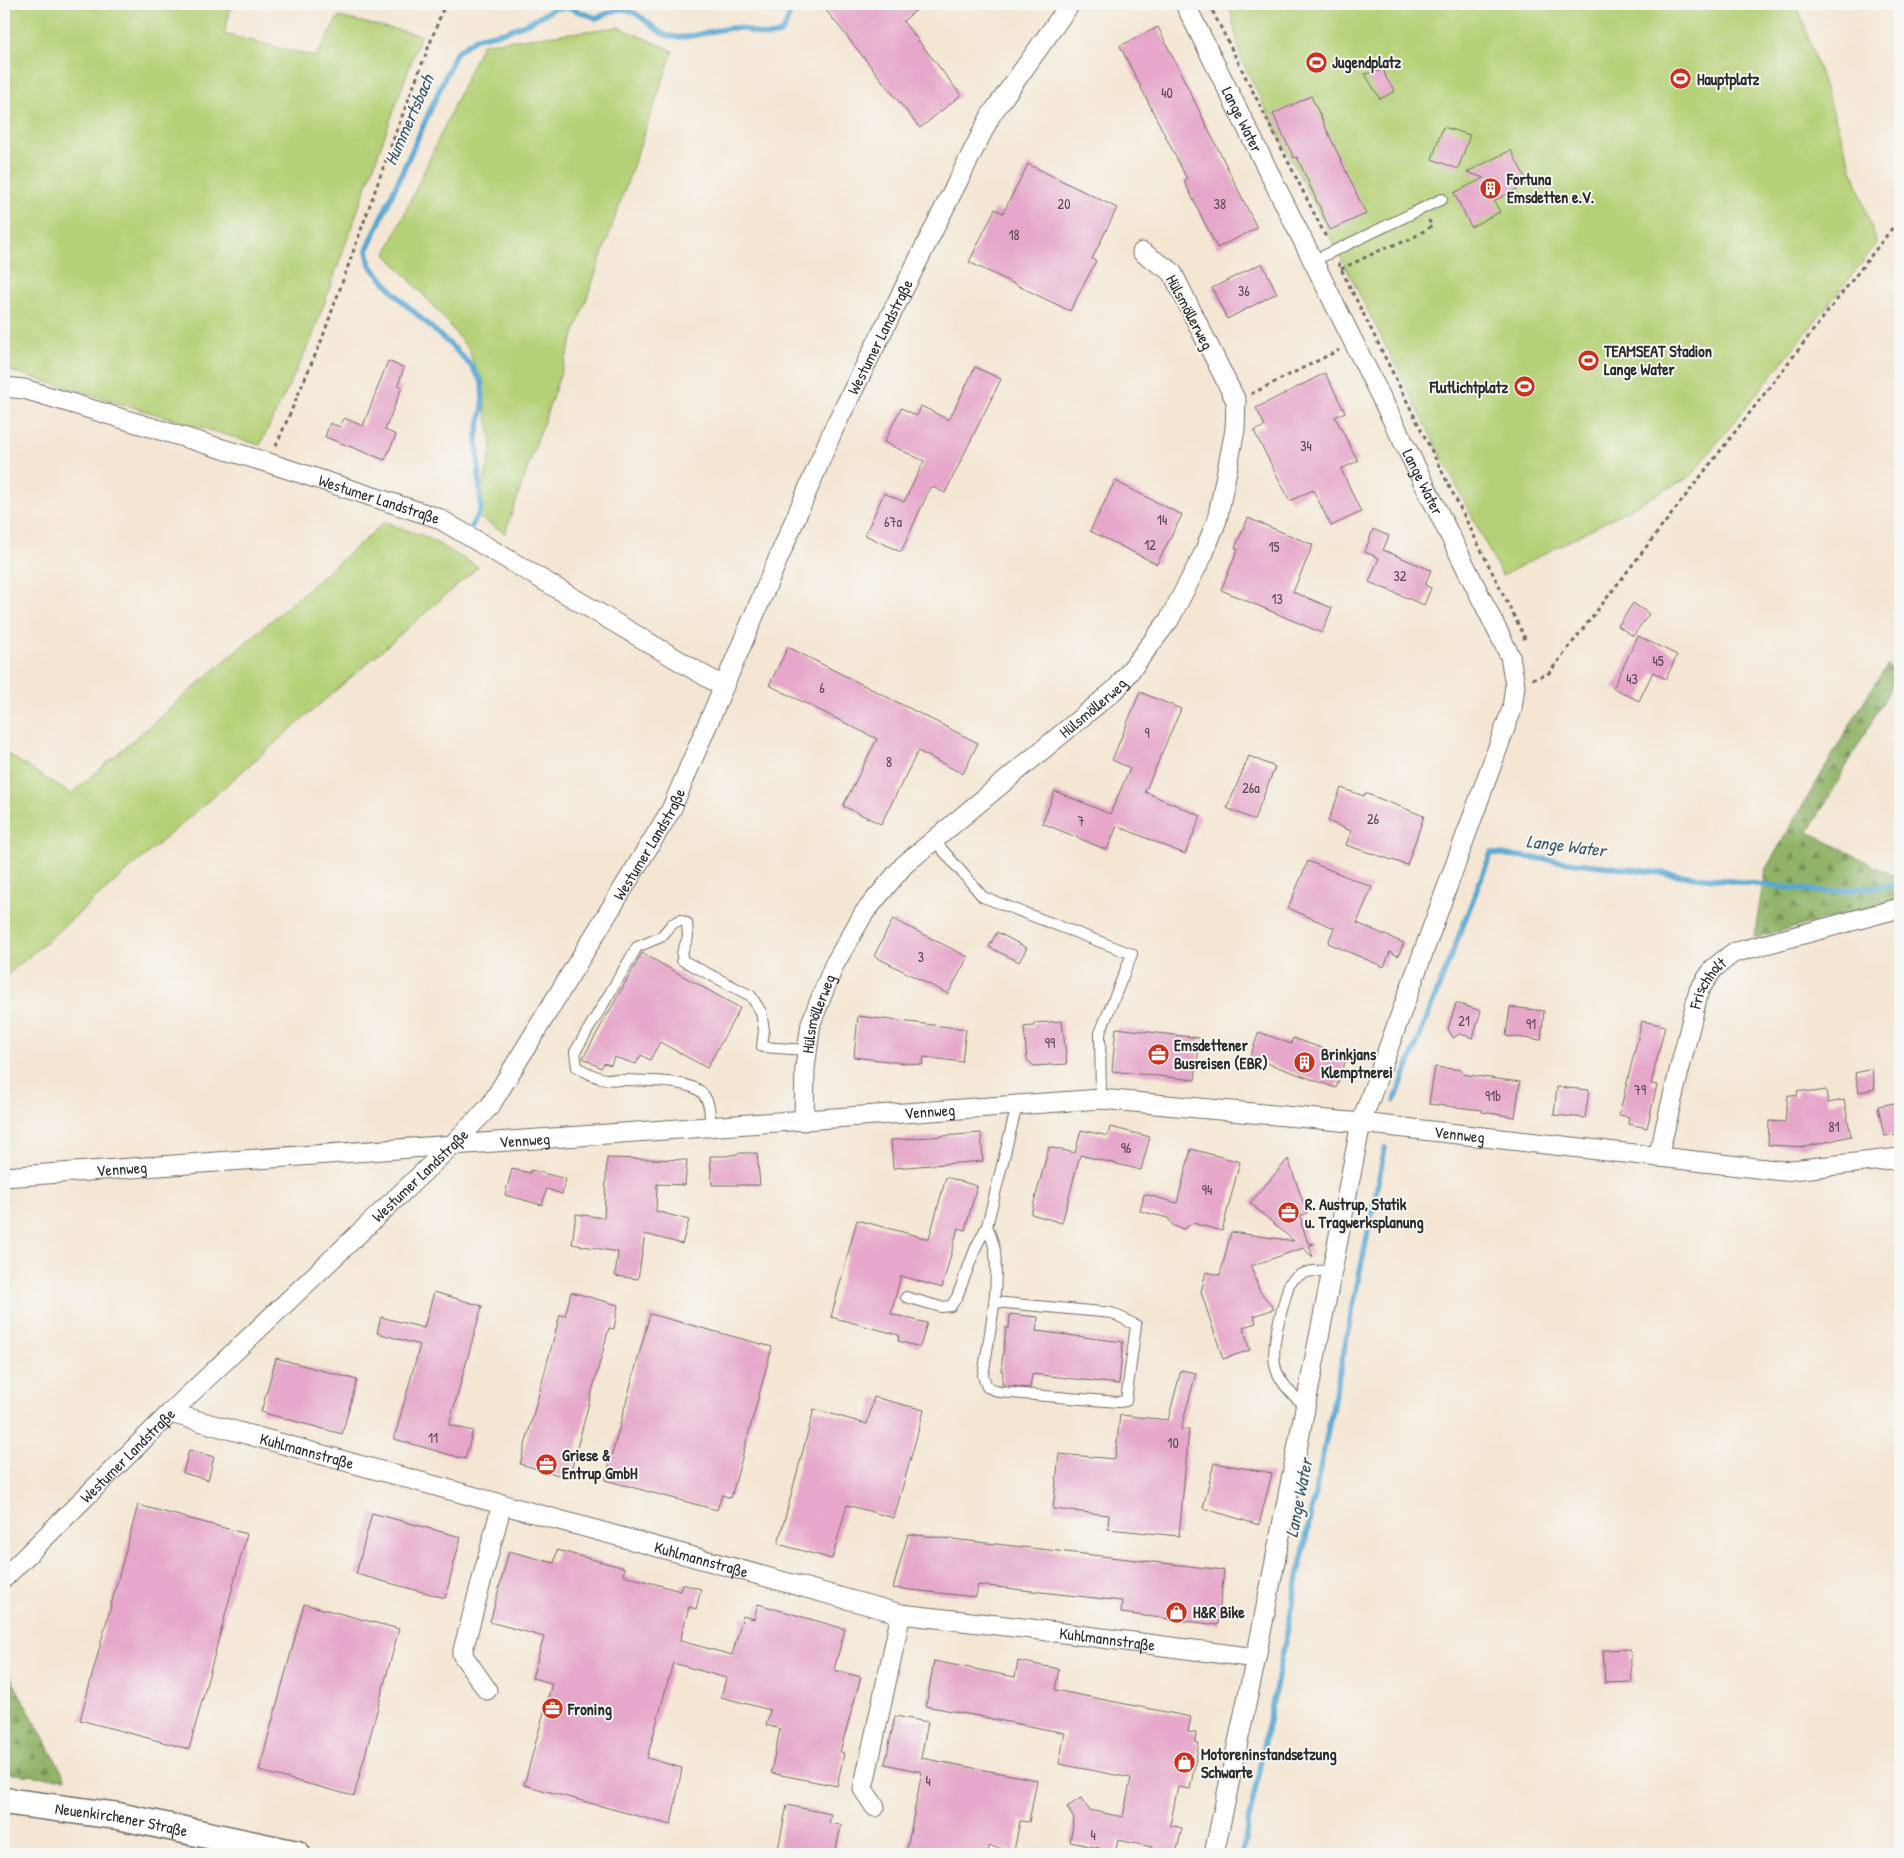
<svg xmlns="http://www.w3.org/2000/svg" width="1904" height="1858" viewBox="0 0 1904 1858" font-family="'Patrick Hand',sans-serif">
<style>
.grass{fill:#b5d177;stroke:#707e51}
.forest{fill:url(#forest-firs);stroke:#5e6f4a}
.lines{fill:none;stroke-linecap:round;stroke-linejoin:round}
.stream{stroke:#59a7d2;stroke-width:5.5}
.building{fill:#e6a7ca}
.service-casing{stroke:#716c66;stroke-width:12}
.minor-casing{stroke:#716c66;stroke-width:21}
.secondary-casing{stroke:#716c66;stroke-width:29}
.path{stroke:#716c66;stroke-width:3;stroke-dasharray:4 4;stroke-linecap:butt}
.service{stroke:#fff;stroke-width:10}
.minor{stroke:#fff;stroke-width:19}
.secondary{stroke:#fff;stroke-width:26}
.labels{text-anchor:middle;stroke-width:4;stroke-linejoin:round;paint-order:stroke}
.number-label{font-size:14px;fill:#5a4a53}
.poi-label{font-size:16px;font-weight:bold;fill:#2b2b2b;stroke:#f6f6f2;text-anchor:start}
.street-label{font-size:16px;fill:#2b2b2b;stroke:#f6f6f2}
.water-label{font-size:18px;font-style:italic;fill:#3b5665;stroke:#f6f6f2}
</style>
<defs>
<pattern id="forest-firs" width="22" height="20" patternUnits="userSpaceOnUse" patternTransform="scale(1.25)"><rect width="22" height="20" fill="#90b368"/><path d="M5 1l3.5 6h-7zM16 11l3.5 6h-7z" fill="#769256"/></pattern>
</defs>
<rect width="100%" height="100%" fill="#f6f6f2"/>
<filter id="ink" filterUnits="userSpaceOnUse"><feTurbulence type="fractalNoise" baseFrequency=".02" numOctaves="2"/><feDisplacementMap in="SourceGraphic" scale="10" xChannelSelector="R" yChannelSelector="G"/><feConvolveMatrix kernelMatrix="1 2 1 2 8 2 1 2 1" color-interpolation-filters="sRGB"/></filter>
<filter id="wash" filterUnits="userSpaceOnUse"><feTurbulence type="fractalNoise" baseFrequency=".0096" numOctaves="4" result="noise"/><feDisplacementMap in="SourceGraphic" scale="20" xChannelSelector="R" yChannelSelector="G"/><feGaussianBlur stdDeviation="1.12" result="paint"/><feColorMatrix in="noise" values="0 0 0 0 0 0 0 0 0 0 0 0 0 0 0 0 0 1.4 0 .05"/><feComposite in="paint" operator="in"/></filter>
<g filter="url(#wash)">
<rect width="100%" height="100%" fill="#f4e6d3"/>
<g class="grass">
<polygon points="4,4 232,4 224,34 316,57 338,17 421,35 311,340 260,445 4,369"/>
<polygon points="1229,4 1797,4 1877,244 1690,477 1502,576 1242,62"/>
<polygon points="619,27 673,51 505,533 477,516 492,445 482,390 469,350 439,312 386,254 482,44"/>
<polygon points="385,522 426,537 478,567 4,978 4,752 71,794"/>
</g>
<g class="forest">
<polygon points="1888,664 1897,677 1809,832 1890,874 1900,876 1900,900 1754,938 1765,870 1870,691"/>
<polygon points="4,1665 66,1779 4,1773"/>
</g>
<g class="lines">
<g class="stream">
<path d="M471,527L481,509L477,437L483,406L482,382L472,367L456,350L401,300L370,265L367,250L456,53L476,38L504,32L528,23L555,8H570L596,18C625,6 625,5 650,24C655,28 660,33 666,35C688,43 716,26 737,28C751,29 764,40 778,34C788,29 789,13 792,4"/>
<polyline points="1395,1100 1491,853 1825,892 1900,885"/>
<polyline points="1242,1854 1385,1148"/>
</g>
</g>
<g id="blocks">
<g class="building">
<polygon points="821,4 924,4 903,21 961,95 920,128"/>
<polygon points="1158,27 1257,228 1217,248 1184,181 1187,179 1120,46"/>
<polygon points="1384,70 1386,78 1395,91 1380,99 1365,74"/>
<polygon points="1311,96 1366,214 1330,230 1297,157 1294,158 1273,114"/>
<polygon points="1443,127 1470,135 1458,169 1432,159"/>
<polygon points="1511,150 1528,183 1494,201 1500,212 1471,227 1454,193 1484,178 1467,172"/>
<polygon points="1028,164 1117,208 1092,259 1096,261 1070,311 969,262 995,209 1003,213"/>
<polygon points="1262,263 1277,293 1227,319 1212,288"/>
<polygon points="388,361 404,368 398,385 402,387 385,430 396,435 385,460 325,437 330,423 340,427 344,418 363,426"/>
<polygon points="975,367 1001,379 945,493 931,486 901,552 865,535 884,493 904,502 924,461 884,442 901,408 917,416 921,406 949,420"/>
<polygon points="1325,373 1345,412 1335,417 1358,461 1341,469 1361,512 1331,526 1313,490 1290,501 1254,431 1265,426 1256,408"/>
<polygon points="1115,481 1182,515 1157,564 1090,531"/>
<polygon points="1248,518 1313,545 1293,592 1332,608 1322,633 1221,590 1238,549 1235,548"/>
<polygon points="1373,529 1389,536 1383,550 1431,570 1425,585 1431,588 1424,605 1369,582 1379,558 1365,552"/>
<polygon points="1633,603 1649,614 1633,636 1618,626"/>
<polygon points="1638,636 1677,655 1666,679 1653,672 1639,701 1613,688"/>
<polygon points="788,647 978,743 963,774 918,751 881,824 843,806 877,739 769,685"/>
<polygon points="1140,692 1181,709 1145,792 1201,816 1185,854 1117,826 1107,850 1042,823 1055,791 1110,814 1130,768 1112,760"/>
<polygon points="1249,756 1275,767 1254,820 1227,808"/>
<polygon points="1341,788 1364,796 1365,793 1424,816 1407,865 1346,845 1351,831 1328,821"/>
<polygon points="1308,861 1372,887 1357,923 1404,943 1398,956 1390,952 1384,967 1328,943 1334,928 1288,908"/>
<polygon points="893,919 968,957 948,994 874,956"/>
<polygon points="997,932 1027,948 1019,962 989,947"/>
<polygon points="642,953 740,1008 707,1068 660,1042 650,1060 641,1055 636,1064 614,1057 611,1065 604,1063 601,1068 583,1058"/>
<polygon points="1456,1003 1481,1011 1473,1038 1460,1034 1453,1038 1448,1029"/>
<polygon points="1510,1007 1544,1011 1541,1040 1506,1036"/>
<polygon points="858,1016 966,1029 962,1062 924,1057 922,1065 854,1057"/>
<polygon points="1062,1021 1067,1064 1034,1066 1027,1060 1024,1027 1034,1026 1034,1023"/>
<polygon points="1642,1021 1665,1026 1651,1084 1657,1085 1647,1128 1628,1124 1629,1117 1619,1115"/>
<polygon points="1116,1028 1200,1038 1195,1080 1112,1071"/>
<polygon points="1259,1032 1291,1044 1293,1038 1347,1057 1336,1088 1250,1057"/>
<polygon points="1435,1067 1462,1070 1461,1074 1520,1082 1515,1117 1482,1112 1482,1110 1429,1104"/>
<polygon points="1872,1069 1875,1089 1859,1092 1855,1073"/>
<polygon points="1557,1087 1589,1090 1585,1118 1554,1115"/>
<polygon points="1798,1090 1814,1092 1826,1090 1828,1103 1844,1100 1851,1136 1805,1147 1768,1145 1769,1121 1785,1122 1788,1095 1797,1096"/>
<polygon points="1900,1102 1900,1133 1884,1136 1878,1106"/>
<polygon points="1110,1127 1150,1137 1141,1170 1080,1155 1062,1223 1031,1214 1049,1147 1075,1153 1081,1130 1108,1136"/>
<polygon points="981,1133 983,1161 893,1168 891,1140"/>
<polygon points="1191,1149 1240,1162 1222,1231 1193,1223 1184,1229 1173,1226 1168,1218 1140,1211 1144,1194 1177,1203"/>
<polygon points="741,1153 757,1153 760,1185 712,1185 710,1156 726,1156"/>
<polygon points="607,1158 687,1160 685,1185 657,1184 656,1211 689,1220 682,1244 645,1234 638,1279 615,1276 618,1252 572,1244 576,1214 604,1218"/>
<polygon points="1288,1159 1307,1213 1300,1216 1302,1222 1301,1223 1308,1243 1314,1244 1309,1246 1313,1257 1303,1248 1251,1266 1259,1290 1274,1309 1254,1316 1256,1323 1243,1327 1250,1350 1223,1359 1201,1292 1206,1272 1220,1275 1231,1232 1294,1241 1250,1203"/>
<polygon points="512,1169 530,1173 531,1170 566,1179 562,1194 547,1189 542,1205 505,1195"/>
<polygon points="946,1177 977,1186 965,1230 958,1228 942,1288 901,1276 891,1314 927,1323 920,1347 898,1341 899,1335 831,1317 857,1220 929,1239"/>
<polygon points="434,1292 482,1306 449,1425 473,1431 465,1459 394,1439 420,1345 377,1333 381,1317 424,1328"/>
<polygon points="571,1292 618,1305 614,1329 609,1328 569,1478 520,1464 560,1315 565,1316"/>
<polygon points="650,1314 772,1347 731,1498 722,1495 717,1510 605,1480"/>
<polygon points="1010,1314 1038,1317 1036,1331 1123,1342 1119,1384 1032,1374 1030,1388 1002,1385 1003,1371 1001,1371 1006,1328 1009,1328"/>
<polygon points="276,1358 357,1380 342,1434 261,1412"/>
<polygon points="1181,1370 1196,1373 1181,1429 1189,1430 1179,1536 1108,1529 1109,1515 1053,1509 1059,1454 1115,1459 1120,1415 1168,1420"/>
<polygon points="874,1397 924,1410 894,1518 847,1505 832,1559 778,1544 814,1409 867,1424"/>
<polygon points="189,1450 214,1457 208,1480 183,1473"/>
<polygon points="1214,1463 1272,1473 1259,1525 1203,1508"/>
<polygon points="138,1505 247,1534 189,1749 80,1720"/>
<polygon points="372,1513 461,1537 445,1598 356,1574"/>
<polygon points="908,1534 1224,1570 1218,1625 1121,1613 1122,1601 978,1585 976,1597 893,1588"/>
<polygon points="557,1550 625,1568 623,1575 680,1591 682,1584 701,1589 696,1609 689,1607 680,1641 684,1642 732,1655 743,1616 754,1619 758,1604 845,1629 834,1670 861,1677 840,1752 844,1753 837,1786 771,1773 780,1729 766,1725 770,1710 721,1697 726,1678 673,1663 647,1758 682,1768 671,1825 524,1785 552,1683 532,1678 544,1637 490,1622 509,1551 554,1563"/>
<polygon points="304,1604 399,1629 354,1796 259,1771"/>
<polygon points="1630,1649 1632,1682 1605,1683 1603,1650"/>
<polygon points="934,1661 1015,1677 1018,1661 1059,1669 1055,1690 1191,1717 1188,1732 1196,1733 1195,1742 1199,1743 1190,1789 1178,1787 1170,1825 1182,1828 1176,1854 1151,1854 1152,1847 1118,1840 1115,1854 1098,1854 1099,1848 1070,1842 1074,1819 1067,1807 1081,1798 1089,1810 1123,1817 1131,1778 1059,1764 1065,1733 926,1706"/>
<polygon points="895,1716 928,1722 921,1758 1037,1780 1029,1822 1020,1821 1014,1851 989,1846 988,1854 906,1854 922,1772 885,1764"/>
<polygon points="787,1805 831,1814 829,1823 841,1825 835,1854 777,1854"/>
</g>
</g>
</g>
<g filter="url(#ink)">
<use href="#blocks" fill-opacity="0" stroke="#716c66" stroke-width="1"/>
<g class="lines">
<defs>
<g id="service">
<polyline points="1313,261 1442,199"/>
<polyline points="934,840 983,897 1132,954 1100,1033 1101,1099"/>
<path d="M710,1127C710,1116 711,1104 703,1094C689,1077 628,1082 606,1079C595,1078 586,1072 577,1067L575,1052L637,947L661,937L672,924L680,920L687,923L688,937L682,953V960L751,996L761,1012L764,1030L762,1047L807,1050"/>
<path d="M987,1226C990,1234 994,1243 995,1252C999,1293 989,1336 983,1376L987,1387L999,1392L1118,1402L1126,1401L1136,1325L1112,1313L994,1302"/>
<polyline points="906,1297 941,1307 951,1306 957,1297 976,1247 987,1226 1017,1105"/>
<path d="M1305,1407C1294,1396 1281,1384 1276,1369C1269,1346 1283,1308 1289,1284C1300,1270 1315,1270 1332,1271"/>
</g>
<g id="minor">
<path id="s1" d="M1185,4L1510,656L1515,685L1512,709L1361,1123L1256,1658L1214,1854"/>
<path id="s2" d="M4,387L24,389L269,463L438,518L722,686"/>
<path id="s3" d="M804,1121L805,1068L811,1023L834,965L864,913L904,865L1117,688L1169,620L1203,555L1217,520L1235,430L1236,401L1172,272L1142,252"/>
<path id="s4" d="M1658,1157L1699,990L1714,968L1733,953L1900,908"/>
<path id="s5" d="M4,1177L1101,1099L1361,1123L1783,1171L1900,1158"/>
<path id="s6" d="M170,1413L901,1614L1040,1630L1256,1658"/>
<path id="s7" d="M4,1578L170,1413L453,1144L490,1106L671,810L834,428L991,115L1070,4"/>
<polyline points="487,1690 462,1654 502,1504"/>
<polyline points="875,1807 863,1789 901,1614"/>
</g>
<g id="secondary">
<path id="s8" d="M4,1801L118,1816L297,1854"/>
</g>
</defs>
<use href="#service" class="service-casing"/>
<use href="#minor" class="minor-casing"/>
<use href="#secondary" class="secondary-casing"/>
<g class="path">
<polyline points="1209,4 1327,239"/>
<polyline points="1338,263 1524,636 1525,643"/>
<polyline points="1341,269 1385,248 1409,240 1432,226 1428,219"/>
<polyline points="1251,394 1339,350"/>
<polyline points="276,446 322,339 396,132 445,4"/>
<polyline points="1532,679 1549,673 1900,218"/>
</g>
<use href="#service" class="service"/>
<use href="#minor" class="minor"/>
<use href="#secondary" class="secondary"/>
</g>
</g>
<defs>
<symbol id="stadium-disc" viewBox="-11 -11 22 22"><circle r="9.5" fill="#c8321e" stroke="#f6f6f2"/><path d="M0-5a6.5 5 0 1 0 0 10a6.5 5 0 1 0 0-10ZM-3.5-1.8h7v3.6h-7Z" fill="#fff"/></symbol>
<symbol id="building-disc" viewBox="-11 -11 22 22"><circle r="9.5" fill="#c8321e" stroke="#f6f6f2"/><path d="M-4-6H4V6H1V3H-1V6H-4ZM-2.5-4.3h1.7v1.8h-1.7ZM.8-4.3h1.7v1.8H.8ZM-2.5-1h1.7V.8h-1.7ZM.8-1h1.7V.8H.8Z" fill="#fff"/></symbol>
<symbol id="office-disc" viewBox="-11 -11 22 22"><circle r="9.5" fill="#c8321e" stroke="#f6f6f2"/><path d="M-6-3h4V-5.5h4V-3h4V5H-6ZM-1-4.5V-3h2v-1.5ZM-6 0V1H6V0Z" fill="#fff"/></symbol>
<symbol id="shop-disc" viewBox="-11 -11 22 22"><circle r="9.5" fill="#c8321e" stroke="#f6f6f2"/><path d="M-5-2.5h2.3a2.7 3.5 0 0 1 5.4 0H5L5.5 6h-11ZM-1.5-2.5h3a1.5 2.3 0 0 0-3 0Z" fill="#fff"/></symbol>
</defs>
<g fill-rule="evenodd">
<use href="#stadium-disc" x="1304" y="50" width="25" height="25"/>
<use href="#stadium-disc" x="1668" y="66" width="25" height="25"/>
<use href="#building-disc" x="1478" y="176" width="25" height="25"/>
<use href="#stadium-disc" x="1576" y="348" width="25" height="25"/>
<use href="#stadium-disc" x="1512" y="374" width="25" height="25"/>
<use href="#office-disc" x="1146" y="1042" width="25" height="25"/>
<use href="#building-disc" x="1292" y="1050" width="25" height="25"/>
<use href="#office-disc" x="1276" y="1200" width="25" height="25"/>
<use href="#office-disc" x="534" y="1452" width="25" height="25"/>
<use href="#shop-disc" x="1164" y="1600" width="25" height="25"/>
<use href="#office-disc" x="540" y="1696" width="25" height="25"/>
<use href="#shop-disc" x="1172" y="1750" width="25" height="25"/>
</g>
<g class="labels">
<g class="number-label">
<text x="1167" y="98">40</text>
<text x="1064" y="209">20</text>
<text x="1220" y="209">38</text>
<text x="1014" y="240">18</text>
<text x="1244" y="296">36</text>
<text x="1306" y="451">34</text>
<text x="1162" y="525">14</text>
<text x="893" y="527">67a</text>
<text x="1150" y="550">12</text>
<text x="1274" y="552">15</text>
<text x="1400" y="581">32</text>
<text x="1277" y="604">13</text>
<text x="1658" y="666">45</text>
<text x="1632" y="684">43</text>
<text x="822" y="693">6</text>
<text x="1147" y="738">9</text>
<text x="889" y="767">8</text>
<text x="1251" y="793">26a</text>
<text x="1373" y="824">26</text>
<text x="1081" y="826">7</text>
<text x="921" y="962">3</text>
<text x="1464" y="1026">21</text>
<text x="1531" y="1029">91</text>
<text x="1050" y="1048">99</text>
<text x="1640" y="1095">79</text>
<text x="1493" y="1101">91b</text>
<text x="1834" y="1132">81</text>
<text x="1126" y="1153">96</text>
<text x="1207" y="1195">94</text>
<text x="433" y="1443">11</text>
<text x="1173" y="1448">10</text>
<text x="928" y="1786">4</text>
<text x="1093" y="1840">4</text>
</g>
<g class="poi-label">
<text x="1332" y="68">Jugendplatz</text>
<text x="1697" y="85">Hauptplatz</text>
<text x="1507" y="185">Fortuna<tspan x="1507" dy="18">Emsdetten e.V.</tspan></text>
<text x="1604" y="357">TEAMSEAT Stadion<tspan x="1604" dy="18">Lange Water</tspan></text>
<text x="1508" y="393" text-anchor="end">Flutlichtplatz</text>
<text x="1174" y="1051">Emsdettener<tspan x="1174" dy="18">Busreisen (EBR)</tspan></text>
<text x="1321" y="1060">Brinkjans<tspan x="1321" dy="18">Klemptnerei</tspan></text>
<text x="1305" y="1210">R. Austrup, Statik<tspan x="1305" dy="18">u. Tragwerksplanung</tspan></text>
<text x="562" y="1461">Griese &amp;<tspan x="562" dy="18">Entrup GmbH</tspan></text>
<text x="1193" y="1618">H&amp;R Bike</text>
<text x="568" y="1715">Froning</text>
<text x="1201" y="1760">Motoreninstandsetzung<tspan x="1201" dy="18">Schwarte</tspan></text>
</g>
<g class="street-label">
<text dy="6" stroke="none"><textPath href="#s1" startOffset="129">Lange Water</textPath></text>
<text transform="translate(1190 312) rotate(62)" y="6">Hülsmöllerweg</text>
<text dy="6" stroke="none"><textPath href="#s7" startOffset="1542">Westumer Landstraße</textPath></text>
<text dy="6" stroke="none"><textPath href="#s1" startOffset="534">Lange Water</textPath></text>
<text dy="6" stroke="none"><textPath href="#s2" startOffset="392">Westumer Landstraße</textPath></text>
<text dy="6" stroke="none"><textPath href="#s3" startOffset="529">Hülsmöllerweg</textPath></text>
<text dy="6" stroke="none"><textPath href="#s7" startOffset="984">Westumer Landstraße</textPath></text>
<text dy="6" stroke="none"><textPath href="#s4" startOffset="182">Frischholt</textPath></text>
<text dy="6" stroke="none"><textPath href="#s3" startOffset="109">Hülsmöllerweg</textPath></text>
<text dy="6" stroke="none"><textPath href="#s5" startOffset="928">Vennweg</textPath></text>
<text dy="6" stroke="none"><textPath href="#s5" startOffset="1460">Vennweg</textPath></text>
<text dy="6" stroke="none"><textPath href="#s5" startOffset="522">Vennweg</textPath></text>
<text dy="6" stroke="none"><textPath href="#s5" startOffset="118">Vennweg</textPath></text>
<text dy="6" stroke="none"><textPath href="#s7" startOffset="579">Westumer Landstraße</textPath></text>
<text dy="6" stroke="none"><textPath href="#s6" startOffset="142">Kuhlmannstraße</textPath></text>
<text dy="6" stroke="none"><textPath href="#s7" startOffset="174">Westumer Landstraße</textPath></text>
<text dy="6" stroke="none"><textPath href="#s6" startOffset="551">Kuhlmannstraße</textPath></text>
<text dy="6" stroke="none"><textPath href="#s6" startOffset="966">Kuhlmannstraße</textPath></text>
<text dy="6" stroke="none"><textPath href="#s8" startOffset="119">Neuenkirchener Straße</textPath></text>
</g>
<g class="water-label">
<text transform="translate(409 120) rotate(-66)" y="6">Hummertsbach</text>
<text transform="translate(1566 846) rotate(7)" y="6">Lange Water</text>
<text transform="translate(1299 1498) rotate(-79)" y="6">Lange Water</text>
</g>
</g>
<rect width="1904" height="1858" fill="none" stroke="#f6f6f2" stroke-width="20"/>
</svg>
